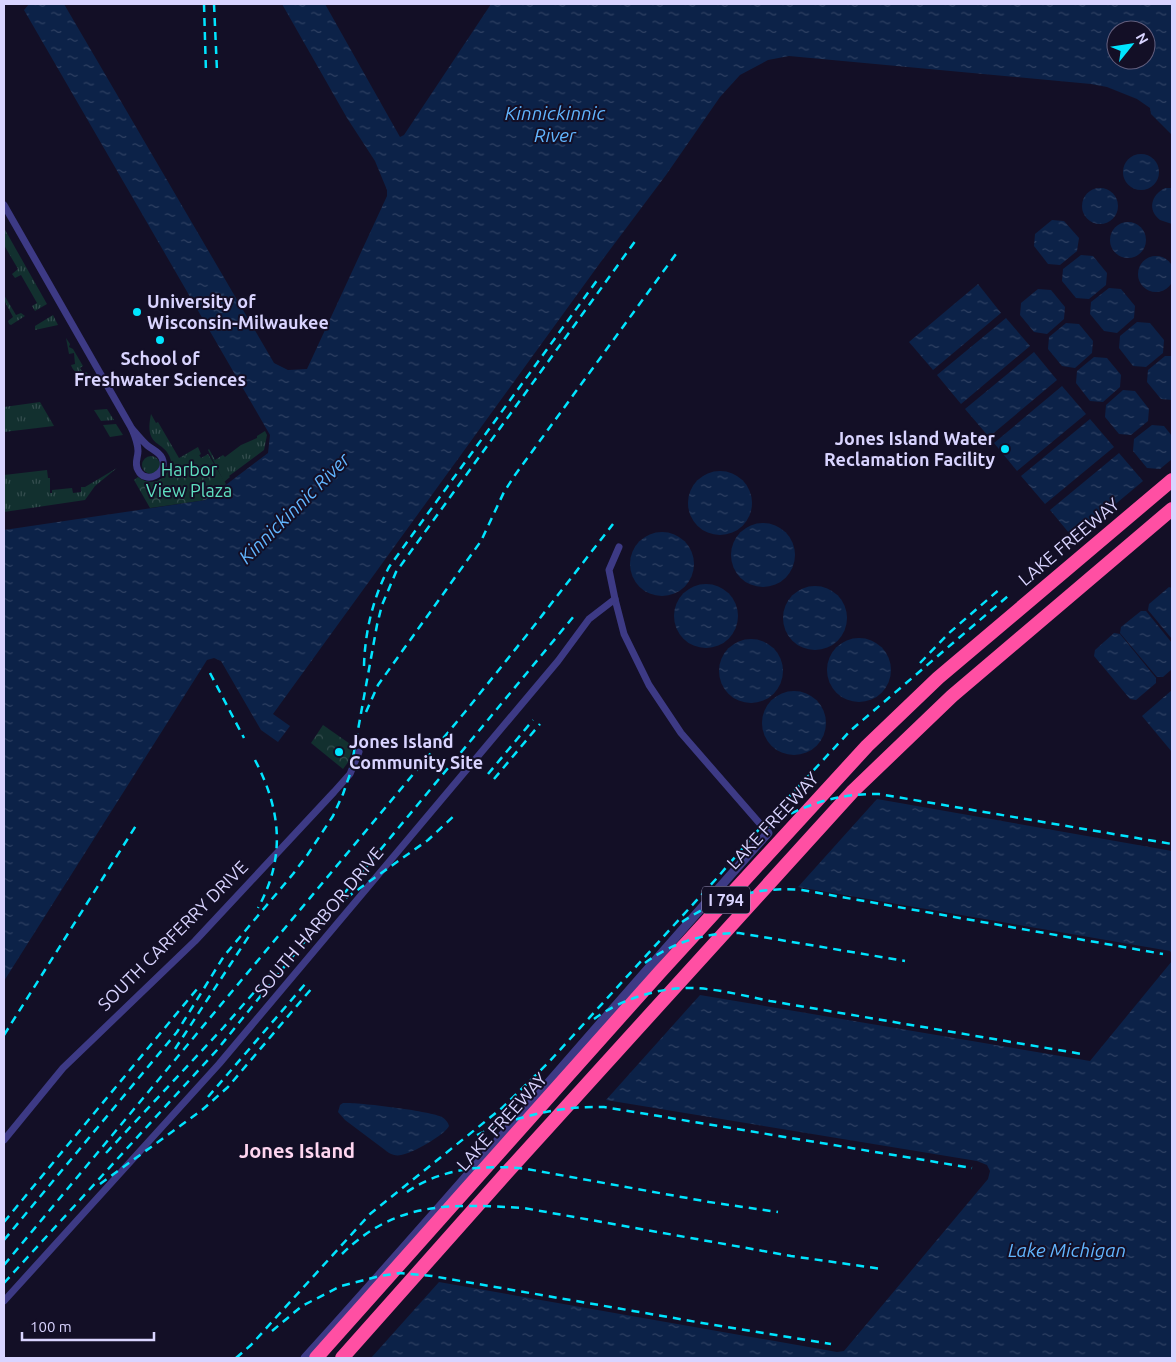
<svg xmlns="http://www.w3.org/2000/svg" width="1176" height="1362" viewBox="0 0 1176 1362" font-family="Ubuntu,sans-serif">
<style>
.grass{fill:url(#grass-tufts)}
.park{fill:url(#park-crowns)}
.water{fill:url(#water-ripples);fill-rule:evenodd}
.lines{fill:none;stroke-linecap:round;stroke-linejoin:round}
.minor{stroke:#3d3a85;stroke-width:7}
.tertiary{stroke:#3d3a85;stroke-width:9}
.motorway{stroke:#ff4fa3;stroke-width:14}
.rail{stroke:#00e5ff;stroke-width:2.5;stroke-dasharray:8 6;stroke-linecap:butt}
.poi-dot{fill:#00e5ff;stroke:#130f26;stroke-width:2}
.labels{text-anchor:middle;stroke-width:4;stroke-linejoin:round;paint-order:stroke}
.shield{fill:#130f26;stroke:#9e99be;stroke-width:1}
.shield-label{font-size:16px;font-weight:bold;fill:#d9d4ff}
.poi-label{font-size:18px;font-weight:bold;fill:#d9d4ff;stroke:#130f26;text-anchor:start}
.park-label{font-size:18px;fill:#5fe0c0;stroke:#130f26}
.street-label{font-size:18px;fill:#d9d4ff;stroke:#130f26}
.water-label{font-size:19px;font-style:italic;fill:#62b6ff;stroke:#130f26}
.quarter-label{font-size:20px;font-weight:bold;fill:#ffd6f0;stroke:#130f26}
</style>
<defs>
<pattern id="grass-tufts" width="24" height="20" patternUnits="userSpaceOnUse" patternTransform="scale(1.25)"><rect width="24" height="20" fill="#12302f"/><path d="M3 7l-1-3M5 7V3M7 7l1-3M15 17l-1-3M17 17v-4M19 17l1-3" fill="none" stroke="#344d4e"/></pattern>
<pattern id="park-crowns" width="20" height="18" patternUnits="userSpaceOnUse" patternTransform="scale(1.25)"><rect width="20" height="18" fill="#12302f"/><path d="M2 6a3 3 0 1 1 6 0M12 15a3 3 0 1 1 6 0" fill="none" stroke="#344d4e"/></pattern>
<pattern id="water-ripples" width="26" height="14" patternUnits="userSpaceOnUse" patternTransform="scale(1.25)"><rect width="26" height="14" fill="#0c2248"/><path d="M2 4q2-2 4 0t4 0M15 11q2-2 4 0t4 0" fill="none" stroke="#2f4163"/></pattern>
</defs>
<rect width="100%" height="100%" fill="#130f26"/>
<g class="grass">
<polygon points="4,228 47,304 35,311 32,306 37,303 21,275 15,278 12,274 18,269 4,245"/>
<polygon points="4,295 16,315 21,313 25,316 11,325 9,324 8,321 13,317 4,300"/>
<polygon points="53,315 58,325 35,330 35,326"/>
<path d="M66,338L70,344L69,347L73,349L83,366L80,368L83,373L86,372L88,374C80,376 73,372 71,365L75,364L74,353L69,354Z"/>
<polygon points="40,402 54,426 4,432 4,407"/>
<polygon points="107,409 114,420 101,421 94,410"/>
<path d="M151,414L156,423L158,422L179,458L198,447L201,454L195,458H206L172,465C168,437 143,452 151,414Z"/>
<polygon points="116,424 123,435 110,437 103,425"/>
<polygon points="265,431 267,435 264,450 229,476 230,477 224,482 208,450 209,449 215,460 223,455 225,457 241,445 257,438 257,436"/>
<circle cx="151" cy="465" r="9"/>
<polygon points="117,468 95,486 85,500 4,512 4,475 47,470 48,478 50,478 50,493 52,493 52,490 72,488 73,493 81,492 81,487 85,487"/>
</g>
<g class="park">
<path d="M196,450L201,458L208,454L226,484L206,500L150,508L134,480L138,477C151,487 167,481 169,465Z"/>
<polygon points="323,725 353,746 349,761 343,769 311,743"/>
</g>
<g class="water">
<path d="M29,4H64L274,363L288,370L307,369L387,196V190L375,161L347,118L282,4H325L400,137L404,135L491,4H1172V135L1151,114L1150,108L1137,99L1107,87L1091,84L789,56L768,60L740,75L720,97L666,175L600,263L273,714L290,726L278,742L261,730L221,661L214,658L207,660L4,981V530L206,500L268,453L270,435L24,10ZM1116,30H1146V60H1116Z"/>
<circle cx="1141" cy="172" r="18"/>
<path d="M1165,188H1172V224L1160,220C1147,210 1151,195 1165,188Z"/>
<circle cx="1100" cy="206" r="18"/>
<polygon points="1052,220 1064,221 1079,238 1077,251 1060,265 1048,264 1034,246 1035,234"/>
<circle cx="1128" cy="240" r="18"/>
<polygon points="1081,255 1093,256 1107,273 1106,285 1089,299 1076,298 1062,281 1063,269"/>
<circle cx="1156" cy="274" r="18"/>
<polygon points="978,284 1001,313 933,370 909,342"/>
<polygon points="1109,288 1121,289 1135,306 1134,318 1117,333 1104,331 1090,314 1091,302"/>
<polygon points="1038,289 1051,290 1065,307 1064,319 1047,334 1034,332 1020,315 1021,303"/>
<polygon points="1006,318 1030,346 961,404 937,375"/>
<polygon points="1137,322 1150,323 1164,340 1163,353 1146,367 1133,366 1119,348 1120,336"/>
<polygon points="1066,323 1079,324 1093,341 1092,353 1075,368 1062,366 1048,349 1049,337"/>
<polygon points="1034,352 1057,380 989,437 965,409"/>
<polygon points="1165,356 1172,356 1172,400 1161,399 1147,382 1148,370"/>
<polygon points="1094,357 1107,358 1121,375 1120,387 1103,402 1090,401 1076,383 1077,371"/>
<polygon points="1062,386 1086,414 1017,471 994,443"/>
<polygon points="1123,390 1135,391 1149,409 1148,421 1131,435 1119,434 1105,417 1106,405"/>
<polygon points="1090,419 1114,447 1045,504 1021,476"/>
<polygon points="1152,425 1164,426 1172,436 1172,459 1160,469 1147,468 1133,451 1134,439"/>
<polygon points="1119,453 1143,481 1074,539 1050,510"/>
<circle cx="720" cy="503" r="32"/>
<circle cx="763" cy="555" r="32"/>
<circle cx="662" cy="564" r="32"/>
<circle cx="706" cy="616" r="32"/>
<circle cx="815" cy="618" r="32"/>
<polygon points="1169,587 1172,588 1172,639 1148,610 1149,604"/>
<polygon points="1141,611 1146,611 1172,643 1172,669 1163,677 1157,677 1120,633 1121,627"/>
<polygon points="1114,633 1120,634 1156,678 1156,683 1136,700 1130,699 1094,656 1095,650"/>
<circle cx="859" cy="670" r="32"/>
<circle cx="751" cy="671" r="32"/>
<polygon points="1172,690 1172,752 1142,716"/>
<circle cx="794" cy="723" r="32"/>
<polygon points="877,799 1172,851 1172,954 1170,951 798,887"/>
<polygon points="1172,961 1172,1358 371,1358 439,1282 837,1352 844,1351 988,1179 990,1171 987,1165 977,1161 606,1100 700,995 1090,1061"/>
<path d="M343,1103C357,1102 431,1111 442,1117C446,1120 448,1122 449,1126C445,1135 411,1154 401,1155C397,1156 393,1155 389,1153L345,1120L338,1112L340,1105Z"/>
</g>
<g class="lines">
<g class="minor">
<polyline points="4,205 132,429"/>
<path d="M132,429C137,434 142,441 148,446C153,450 159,452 162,458C169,474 145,485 138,470C134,463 138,458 138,451C138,443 135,436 132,429Z"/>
<polyline points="619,547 609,570 615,599 624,634 649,685 681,733 768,833"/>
<polyline points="4,1140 63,1068 195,941 334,792 350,774 359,752"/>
<polyline points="4,1301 219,1064 558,661 589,619 615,599"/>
</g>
<path class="tertiary" d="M305,1358C462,1185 612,1007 768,833"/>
<g class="motorway">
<polyline points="316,1358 660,972 867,746 938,678 1172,480"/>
<polyline points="342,1358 509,1170 853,791 952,696 1172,509"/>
</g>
<g class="rail">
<polyline points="204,4 206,73"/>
<polyline points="214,4 217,71"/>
<polyline points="920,663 949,633 1001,588"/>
<path d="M364,666C365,631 373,598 389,567L598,279"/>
<polyline points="210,673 244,738"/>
<polyline points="366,712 378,685 481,541 504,492 515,475 676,254"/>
<path d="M255,760C281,810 286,857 258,908"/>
<polyline points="488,774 533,720"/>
<polyline points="494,779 540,724"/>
<path d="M767,828C799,805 840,793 879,794L1172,844"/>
<polyline points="346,898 428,840 456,814"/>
<path d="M682,922C717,898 759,886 802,890L1163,954"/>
<path d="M645,963C673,942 704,933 739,933L905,961"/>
<path d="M594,1019C621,999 660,987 693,988C719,989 745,996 770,1001L1082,1054"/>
<polyline points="4,1035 137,824"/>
<polyline points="175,1049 249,936"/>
<polyline points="208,1097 306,983"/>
<path d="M477,1135C516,1116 560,1106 604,1107L972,1168"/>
<polyline points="106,1153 223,1028 270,974"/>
<polyline points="100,1184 202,1110 228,1087 312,988"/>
<path d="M407,1192C441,1168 487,1164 527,1169L709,1202L778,1212"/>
<polyline points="4,1222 197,989"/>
<polyline points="4,1240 177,1032 224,956 293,874 308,854 333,816 343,794 350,774 377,625 382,605 396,572 636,240"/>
<path d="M342,1254C397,1200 452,1204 524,1208L791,1256L882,1269"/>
<polyline points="4,1265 465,712 530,631 613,524"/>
<polyline points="4,1283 217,1050 318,925 574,616"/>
<polyline points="272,1331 302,1306 341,1286 380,1276 400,1273 432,1276 714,1325 831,1344"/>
<polyline points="236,1358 251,1345 370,1214 502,1108 548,1063 717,878 761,827 850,731 1008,596"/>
</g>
</g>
<g class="poi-dot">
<circle cx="137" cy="312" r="5"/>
<circle cx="160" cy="340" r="5"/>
<circle cx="1005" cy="449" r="5"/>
<circle cx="339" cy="752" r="5"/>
</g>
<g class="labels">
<rect class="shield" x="702" y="886.5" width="48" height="27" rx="4"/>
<g class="shield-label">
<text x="726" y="906">I 794</text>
</g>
<g class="poi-label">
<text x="147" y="308">University of<tspan x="147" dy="21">Wisconsin-Milwaukee</tspan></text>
<text x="160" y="365" text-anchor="middle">School of<tspan x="160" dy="21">Freshwater Sciences</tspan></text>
<text x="995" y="445" text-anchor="end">Jones Island Water<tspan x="995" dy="21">Reclamation Facility</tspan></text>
<text x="349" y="748">Jones Island<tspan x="349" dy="21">Community Site</tspan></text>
</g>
<g class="park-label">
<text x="189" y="476">Harbor<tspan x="189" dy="21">View Plaza</tspan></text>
</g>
<g class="street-label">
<text transform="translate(1069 542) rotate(-40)" y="6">LAKE FREEWAY</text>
<text transform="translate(773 821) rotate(-47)" y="6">LAKE FREEWAY</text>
<text transform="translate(319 922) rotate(-50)" y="6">SOUTH HARBOR DRIVE</text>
<text transform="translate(173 936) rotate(-45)" y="6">SOUTH CARFERRY DRIVE</text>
<text transform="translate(502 1122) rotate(-48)" y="6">LAKE FREEWAY</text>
</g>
<g class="water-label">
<text x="555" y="120">Kinnickinnic<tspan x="555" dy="22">River</tspan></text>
<text transform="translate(294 508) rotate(-45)" y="7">Kinnickinnic River</text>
<text x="1067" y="1257">Lake Michigan</text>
</g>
<g class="quarter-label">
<text x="297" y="1158">Jones Island</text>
</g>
</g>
<rect width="1176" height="1362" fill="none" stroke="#d9d4ff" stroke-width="10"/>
<g transform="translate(1131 45) rotate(60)"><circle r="24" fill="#130f26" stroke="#625e7d"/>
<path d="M0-4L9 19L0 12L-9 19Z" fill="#00e5ff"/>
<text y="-8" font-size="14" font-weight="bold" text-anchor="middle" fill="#d9d4ff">N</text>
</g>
<path d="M22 1332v8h132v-8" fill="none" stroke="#d9d4ff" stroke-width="2.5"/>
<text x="30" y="1332" font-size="15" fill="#d9d4ff" stroke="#130f26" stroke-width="4" paint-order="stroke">100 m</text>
</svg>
